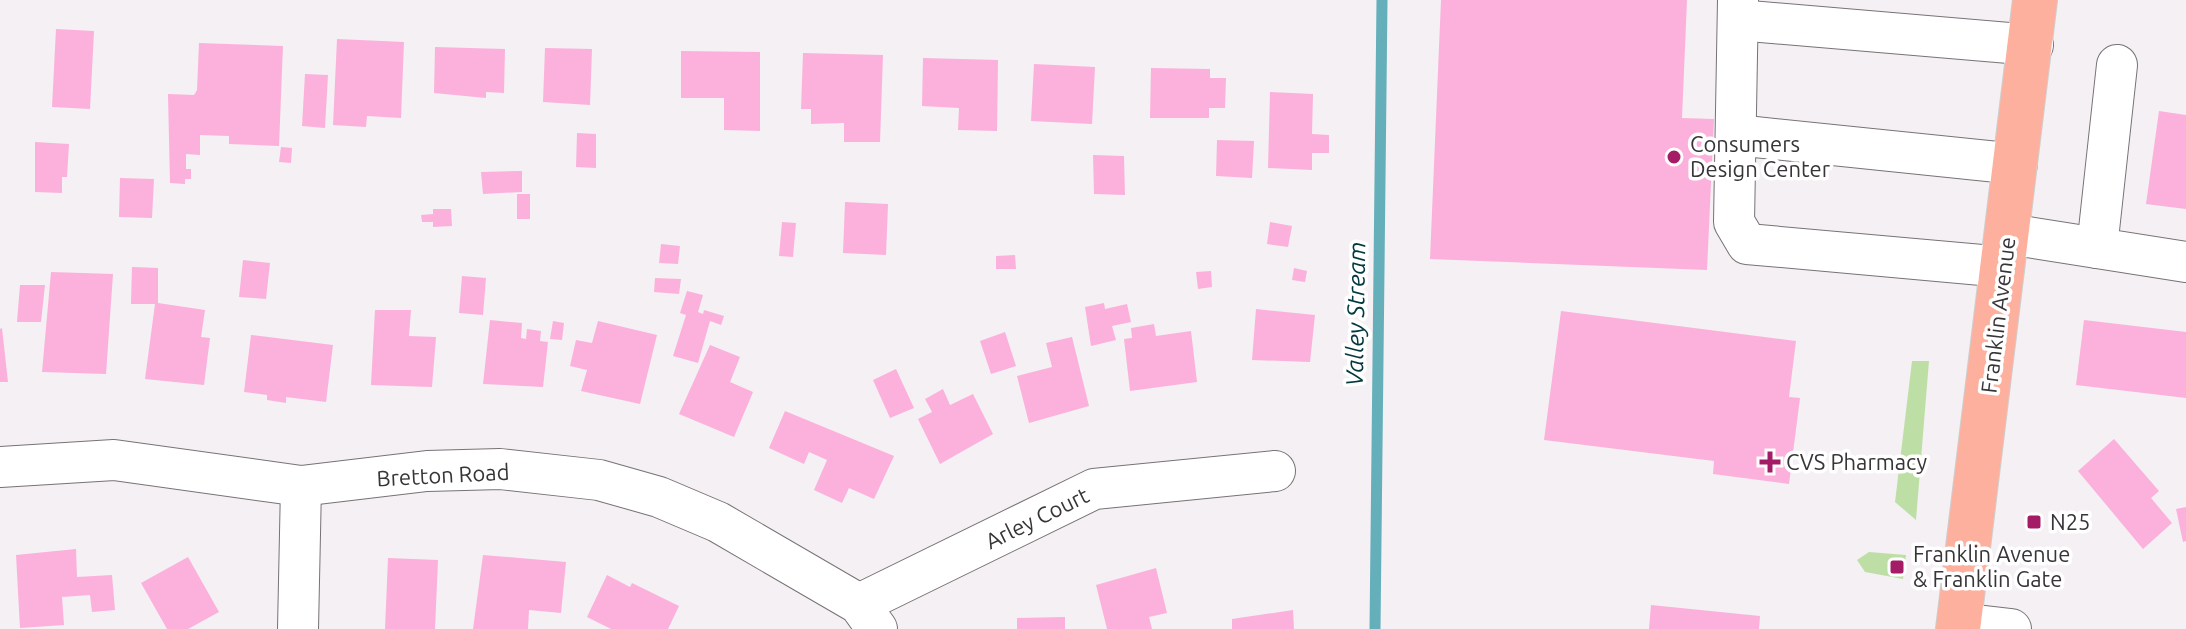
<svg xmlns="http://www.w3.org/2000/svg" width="2186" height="629" viewBox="0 0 2186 629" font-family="Ubuntu,sans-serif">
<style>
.green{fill:#bddfa6}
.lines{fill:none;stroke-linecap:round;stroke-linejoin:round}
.stream{stroke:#64afba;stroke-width:11}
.building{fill:#fbb1db}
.minor-casing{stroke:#777276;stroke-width:42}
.major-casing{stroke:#cfcfcf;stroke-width:46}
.minor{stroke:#fff;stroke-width:40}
.major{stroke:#fdb09d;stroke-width:44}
.poi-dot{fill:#a41c65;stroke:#fff;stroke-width:3}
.labels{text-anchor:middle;stroke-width:7;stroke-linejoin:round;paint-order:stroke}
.poi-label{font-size:22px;fill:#373537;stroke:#fff;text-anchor:start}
.street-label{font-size:22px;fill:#373537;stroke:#fff}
.water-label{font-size:24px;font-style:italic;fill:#02383e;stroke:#fff}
</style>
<rect width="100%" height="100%" fill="#f5f0f4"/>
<g class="green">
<polygon points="1912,361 1929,361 1916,520 1895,502"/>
<polygon points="1869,552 1906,555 1903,579 1865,572 1857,560"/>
</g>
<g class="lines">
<polyline class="stream" points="1375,629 1382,0"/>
</g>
<g class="building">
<polygon points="1441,0 1687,0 1682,118 1714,119 1707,270 1430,259"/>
<polygon points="56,29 94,31 90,109 52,107"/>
<polygon points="337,39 404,42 401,118 367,116 366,127 333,125"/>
<polygon points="199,43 283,46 279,146 229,144 229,136 200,135 200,155 186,154 186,169 191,169 191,179 185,179 185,184 170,183 168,94 194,95 197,90"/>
<polygon points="435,47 505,49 504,93 486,92 486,98 434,93"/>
<polygon points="545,48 592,49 590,105 543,102"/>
<polygon points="681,51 760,52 760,131 724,130 724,98 681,98"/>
<polygon points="803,53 883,55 880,142 844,142 844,123 811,124 811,109 801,109"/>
<polygon points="923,58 998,60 997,131 958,130 959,108 922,106"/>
<polygon points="1034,64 1095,67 1092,124 1031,121"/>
<polygon points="1151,68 1210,69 1210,78 1226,78 1225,108 1209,108 1209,118 1150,118"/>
<polygon points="305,74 328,75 325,128 302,126"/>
<polygon points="1270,92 1313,94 1312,134 1329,135 1329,153 1312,153 1312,170 1268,168"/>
<polygon points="2159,111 2186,115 2186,209 2146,204"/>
<polygon points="577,133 596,134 596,168 576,167"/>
<polygon points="1217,140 1254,141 1252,178 1216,176"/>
<polygon points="35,142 69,144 67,177 62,177 62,193 35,192"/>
<polygon points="281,147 292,148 291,163 279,162"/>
<polygon points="1093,155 1124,156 1125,195 1094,194"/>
<polygon points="522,171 522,192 483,194 481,172"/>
<polygon points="120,178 154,179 152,218 119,217"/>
<rect x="517" y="194" width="13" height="25"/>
<polygon points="845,202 888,204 886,255 843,253"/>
<polygon points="433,209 451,209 452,226 433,227 433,222 422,222 421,215 433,214"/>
<polygon points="782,222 796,223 793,257 779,256"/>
<polygon points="1270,222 1292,226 1288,247 1267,244"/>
<polygon points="661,244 680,246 678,264 659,263"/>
<polygon points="1015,255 1016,269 996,269 996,256"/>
<polygon points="243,260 270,263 266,299 239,297"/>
<polygon points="132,267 158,268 158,303 205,310 201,337 210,338 204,385 145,379 155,304 131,304"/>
<polygon points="1294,268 1307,271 1305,282 1292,280"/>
<polygon points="1211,271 1212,287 1198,289 1196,272"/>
<polygon points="51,272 113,274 106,374 42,372"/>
<polygon points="462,276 486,278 483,315 459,313"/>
<polygon points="655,278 681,279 679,294 654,292"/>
<polygon points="20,285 45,285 41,322 17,322"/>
<polygon points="687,291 703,295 698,312 703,314 704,310 724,316 721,325 710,321 698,363 673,356 686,315 680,313"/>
<polygon points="1104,303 1105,309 1127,304 1131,322 1112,326 1116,340 1091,346 1085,307"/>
<polygon points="1256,309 1315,315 1310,362 1252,360"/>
<polygon points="375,310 411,310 409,336 436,337 432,387 371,385"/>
<polygon points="1561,311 1796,341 1789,397 1800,398 1789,484 1713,474 1714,461 1544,440"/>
<polygon points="490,320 522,323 521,338 526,339 527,329 541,331 540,341 548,342 543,387 483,384"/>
<polygon points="2084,320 2186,332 2186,398 2076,385"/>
<polygon points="553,321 564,323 562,340 550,339"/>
<polygon points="598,321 657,335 640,404 581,391 587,370 570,366 576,340 592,343"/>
<polygon points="1154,324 1156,336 1191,331 1197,382 1130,391 1124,339 1132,338 1131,328"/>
<polygon points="2,328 8,382 0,382 0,329"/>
<polygon points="1005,332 1016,366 991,374 980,341"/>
<polygon points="251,335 333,345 326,402 286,397 286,403 267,400 267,395 244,392"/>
<polygon points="1072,337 1089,406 1029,423 1017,376 1052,367 1046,343"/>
<polygon points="710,345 740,357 730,382 753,392 734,437 679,414"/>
<polygon points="896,369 914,408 890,418 873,380"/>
<polygon points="943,389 950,405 973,394 993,434 940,464 918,419 932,412 925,399"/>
<polygon points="785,411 894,456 874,499 849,488 842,503 814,490 827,460 809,452 804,464 769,448"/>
<polygon points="2114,439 2159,491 2151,498 2172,523 2143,549 2078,471"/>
<polygon points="2186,507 2186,541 2183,542 2176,509"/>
<polygon points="76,549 77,577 112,575 115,610 92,612 90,595 62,597 64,625 20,628 16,555"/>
<polygon points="483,555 566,562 561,613 529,610 528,629 473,629"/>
<polygon points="188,557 219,612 188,629 167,629 141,583"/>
<polygon points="388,558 438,560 435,629 385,629"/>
<polygon points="1156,568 1167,613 1149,617 1152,629 1107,629 1096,585"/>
<polygon points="607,575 630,587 632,583 679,606 668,629 611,629 587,617"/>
<polygon points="1651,605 1760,616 1759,629 1649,629"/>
<polygon points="1293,610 1294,629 1232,629 1232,619"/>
<polygon points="1065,617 1065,629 1017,629 1017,618"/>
</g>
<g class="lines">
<defs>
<g id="minor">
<polyline points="1738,0 1734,222 1747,244 2004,267"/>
<polyline points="1738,20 2033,45"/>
<polyline points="1736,135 2017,164"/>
<polyline points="2008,234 2186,262"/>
<polyline points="2097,248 2117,65"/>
<polyline points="0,467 114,460 301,486 427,471 500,469 599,480 659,497 718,522 859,604 877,629"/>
<polyline points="859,604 1094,489 1275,471"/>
<polyline points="1959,623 2011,629"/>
<polyline points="298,629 301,486"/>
</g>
<polyline id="major" points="1958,629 2035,0"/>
</defs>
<use href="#minor" class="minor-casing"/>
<use href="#major" class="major-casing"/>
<use href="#minor" class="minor"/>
<use href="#major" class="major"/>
</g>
<g class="poi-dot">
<circle cx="1674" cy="157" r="8"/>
<path d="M1766 450h8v8h8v8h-8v8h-8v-8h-8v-8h8z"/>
<rect x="2026" y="514" width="16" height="16" rx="4"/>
<rect x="1889" y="559" width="16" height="16" rx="4"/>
</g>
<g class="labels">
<g class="poi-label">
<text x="1690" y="152">Consumers<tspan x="1690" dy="25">Design Center</tspan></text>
<text x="1786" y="470">CVS Pharmacy</text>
<text x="2050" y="530">N25</text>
<text x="1913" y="562">Franklin Avenue<tspan x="1913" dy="25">&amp; Franklin Gate</tspan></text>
</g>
<g class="street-label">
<text transform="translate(1998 315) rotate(-83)" y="8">Franklin Avenue</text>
<text transform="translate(443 475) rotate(-3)" y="8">Bretton Road</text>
<text transform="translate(1037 518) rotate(-26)" y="8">Arley Court</text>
</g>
<g class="water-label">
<text transform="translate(1356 314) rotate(-89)" y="8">Valley Stream</text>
</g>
</g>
</svg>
